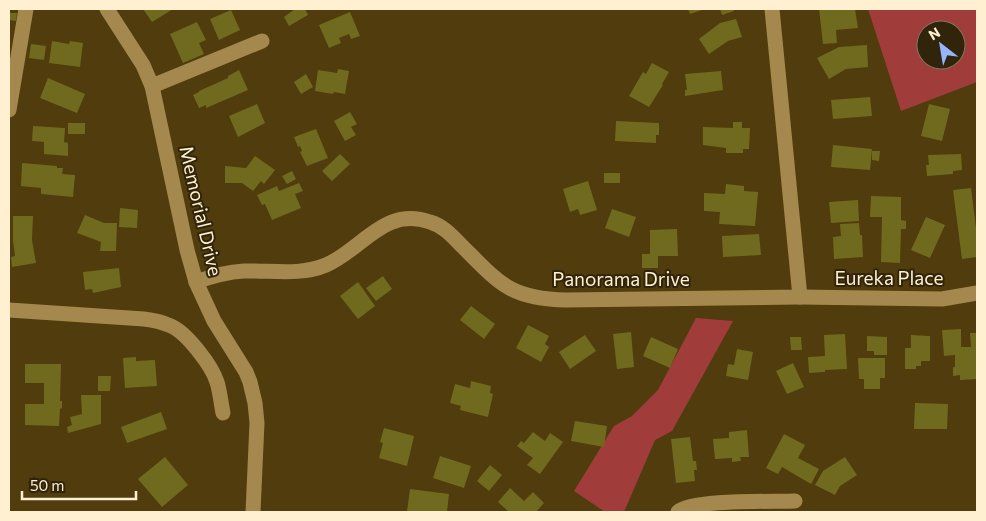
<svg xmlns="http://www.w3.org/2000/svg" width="986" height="521" viewBox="0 0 986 521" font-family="Commissioner,sans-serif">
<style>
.green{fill:#a03d3a;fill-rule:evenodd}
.building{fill:#706a1f}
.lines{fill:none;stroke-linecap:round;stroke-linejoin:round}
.minor{stroke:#a4884d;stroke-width:15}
.labels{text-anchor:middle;stroke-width:4;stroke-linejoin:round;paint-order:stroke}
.street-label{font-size:19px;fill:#fff0d2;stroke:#30240b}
</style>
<rect width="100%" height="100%" fill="#503c0c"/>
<g class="green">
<path d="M868,9H977V82L901,111ZM926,30H956V60H926Z"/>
<polygon points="696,318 733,321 672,431 655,440 624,512 605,512 574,491 614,426 632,416 658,390"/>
</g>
<g class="building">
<polygon points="143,9 173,9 152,22"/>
<polygon points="295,9 305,9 308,15 289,26 284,17"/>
<polygon points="688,9 705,9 690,14"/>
<polygon points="720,9 733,9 734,11 722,15"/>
<polygon points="819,9 855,9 858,28 836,30 837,43 823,44"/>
<polygon points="231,10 240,30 219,40 210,19"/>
<polygon points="350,12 360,36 351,39 349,34 339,38 341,43 329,48 319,25"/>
<polygon points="9,13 17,13 16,21 9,20"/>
<polygon points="736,19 742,37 728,41 709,54 699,39 720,23"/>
<polygon points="197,22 206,40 199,43 204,54 183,63 170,34"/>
<polygon points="52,41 69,44 70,41 83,43 80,67 49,63"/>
<polygon points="31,44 46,46 44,60 29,58"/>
<polygon points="867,45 868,67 846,69 829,79 817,58 839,47"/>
<polygon points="652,63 669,72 662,84 663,85 649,107 629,96 643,72 646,74"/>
<polygon points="338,69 349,71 345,94 334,92 333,94 315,91 318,70 337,73"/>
<polygon points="239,70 248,90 206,108 206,105 199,108 193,95 199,92 199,91 228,78 228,76"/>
<polygon points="721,71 723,90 685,96 685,90 687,90 685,74"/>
<polygon points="306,74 313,87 301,94 294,82"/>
<polygon points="48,78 85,94 77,113 40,98"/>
<polygon points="870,97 872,116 833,119 831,100"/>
<polygon points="257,104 265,123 238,137 229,116"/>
<polygon points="929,104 950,109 942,141 921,136"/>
<polygon points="350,112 357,124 351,127 356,135 345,141 334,121"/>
<polygon points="616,121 659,123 659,135 656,135 656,143 615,141"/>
<polygon points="733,122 742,122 742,128 750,128 749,149 743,149 743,153 726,153 726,148 703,145 703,127 733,128"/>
<rect x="68" y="123" width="17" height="11"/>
<polygon points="33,126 65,128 64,142 68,143 68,156 44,154 44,142 32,141"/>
<polygon points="316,129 328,158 307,166 300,152 302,151 300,146 298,147 294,137"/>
<polygon points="833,145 872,149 870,170 831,167"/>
<polygon points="872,151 880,151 879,161 872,160"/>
<polygon points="340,154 350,164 332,181 322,171"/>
<polygon points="961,154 962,170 953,171 953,174 927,176 926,165 929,165 928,155"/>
<polygon points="255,156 275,170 264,184 261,181 253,191 242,183 225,183 225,166 246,168"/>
<polygon points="22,163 57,166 57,168 63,168 62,174 75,175 73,197 41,194 41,188 21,186"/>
<polygon points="292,171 296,179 287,184 282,176"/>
<rect x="604" y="173" width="16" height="10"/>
<polygon points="588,181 597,210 580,215 578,209 570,212 563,189"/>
<polygon points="299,183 303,191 295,194 301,208 272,220 265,204 262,205 257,195 277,186 279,191"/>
<polygon points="726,184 744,186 744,191 758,192 755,226 719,224 720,212 704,211 704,193 725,194"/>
<polygon points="971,188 977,236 977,257 962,259 953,190"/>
<polygon points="871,196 901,197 901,220 906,221 906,229 901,229 900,263 881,262 882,217 870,217"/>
<polygon points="858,200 859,221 831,223 829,202"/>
<polygon points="120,208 138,210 137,228 119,227"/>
<polygon points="612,209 636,217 629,237 605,228"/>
<polygon points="85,215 104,223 117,223 116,251 100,251 101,242 77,233"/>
<polygon points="13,216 33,216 32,240 36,263 12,267 11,257 15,256 13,241"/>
<polygon points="926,217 945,225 930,258 911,250"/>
<polygon points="859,223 860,235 862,235 863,257 834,259 833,237 841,236 840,224"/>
<polygon points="677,229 678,256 658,256 658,268 642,268 642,254 650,254 650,230"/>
<polygon points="759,234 761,255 723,257 722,236"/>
<polygon points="119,268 121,287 93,293 92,289 85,290 83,272"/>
<polygon points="383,276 392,289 376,301 366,288"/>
<polygon points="358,282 375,306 358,319 340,296"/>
<polygon points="471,306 495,324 484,339 460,320"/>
<polygon points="528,325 549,336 545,344 549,347 541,362 516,348"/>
<polygon points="961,329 961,347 971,347 970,333 977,333 977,379 960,380 960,375 953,376 953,367 955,367 955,355 944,356 942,330"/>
<polygon points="631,332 634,367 617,369 613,334"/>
<polygon points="845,334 847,369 825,370 825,372 809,373 808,357 825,356 824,335"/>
<polygon points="585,335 596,351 570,369 559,352"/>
<polygon points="911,335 930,336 930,361 921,361 921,366 916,366 916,369 905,369 905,348 911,348"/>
<polygon points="867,336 887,337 887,355 874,355 874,351 867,351"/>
<polygon points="651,337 678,349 670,368 643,356"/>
<polygon points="790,337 801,337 802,350 791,350"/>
<polygon points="737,349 753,352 748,380 726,376 728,364 734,365"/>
<polygon points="136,357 136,361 155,360 157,386 125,388 123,358"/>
<polygon points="858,358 885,358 885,378 880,378 880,389 864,389 864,379 859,379"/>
<polygon points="793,363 804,387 787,394 776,371"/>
<polygon points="25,364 61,364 60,401 62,401 62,408 60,409 59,426 25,425 25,404 44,404 44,383 25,383"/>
<polygon points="98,376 111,376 110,391 98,391"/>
<polygon points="471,381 491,386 490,393 493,394 488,417 460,410 461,406 450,403 455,384 470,388"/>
<polygon points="81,395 101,395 101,424 68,433 67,427 72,425 70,417 82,414"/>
<polygon points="915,403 948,404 947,429 914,429"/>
<polygon points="161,412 167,429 127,443 121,427"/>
<polygon points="575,421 607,426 604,447 571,441"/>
<polygon points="384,428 414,436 407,466 379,458 383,443 380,442"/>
<polygon points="747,430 749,457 740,457 741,461 732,462 732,458 715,459 713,439 729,438 729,432"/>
<polygon points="533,432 545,441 550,433 563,442 540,474 527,465 533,458 517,446 521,441 524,443"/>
<polygon points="784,434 805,445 798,458 819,469 811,484 782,467 778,474 766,468"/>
<polygon points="690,437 693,461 696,461 697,470 694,470 695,481 676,483 671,439"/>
<polygon points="440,456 471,466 464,488 433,478"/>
<polygon points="165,457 188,485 162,507 138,479"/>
<polygon points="845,457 857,475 840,486 835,495 815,485 823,471"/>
<polygon points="490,465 502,475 489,491 477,481"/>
<polygon points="510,488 524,501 533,492 544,503 536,512 509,512 498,502"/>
<polygon points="410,489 449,494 447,512 407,512"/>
</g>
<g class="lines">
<g class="minor">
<polyline points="107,9 143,65 152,86 187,250 196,282 214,321 246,372 250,382 255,403 257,423 253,512"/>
<polyline points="152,86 262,41"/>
<polyline points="9,110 26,9"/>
<path d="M196,282C212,276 227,272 244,271C271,270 300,276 326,265C363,249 384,206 430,222C444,226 453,237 463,247C500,284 511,299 566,300L800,297L772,9"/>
<polyline points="800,297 942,299 977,293"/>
<path d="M9,310L144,319C153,320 162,322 171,326C187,333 212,366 217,382C220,392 221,403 223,413"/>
<path d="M678,512C692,499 773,502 795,501"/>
</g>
</g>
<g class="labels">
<g class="street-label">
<text transform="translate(201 211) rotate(77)" y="7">Memorial Drive</text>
<text x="889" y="285">Eureka Place</text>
<text x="621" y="286">Panorama Drive</text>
</g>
</g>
<rect width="986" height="521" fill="none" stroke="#fff0d2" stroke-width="20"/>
<g transform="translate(941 45) rotate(329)"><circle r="24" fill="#30240b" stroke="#83765b"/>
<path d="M0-4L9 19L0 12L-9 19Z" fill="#95b6fd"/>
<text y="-8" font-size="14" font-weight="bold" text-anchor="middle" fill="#fff0d2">N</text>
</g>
<path d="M22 491v8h114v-8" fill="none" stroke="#fff0d2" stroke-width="2.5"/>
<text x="30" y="491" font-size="15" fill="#fff0d2" stroke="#30240b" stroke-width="4" paint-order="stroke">50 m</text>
</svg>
